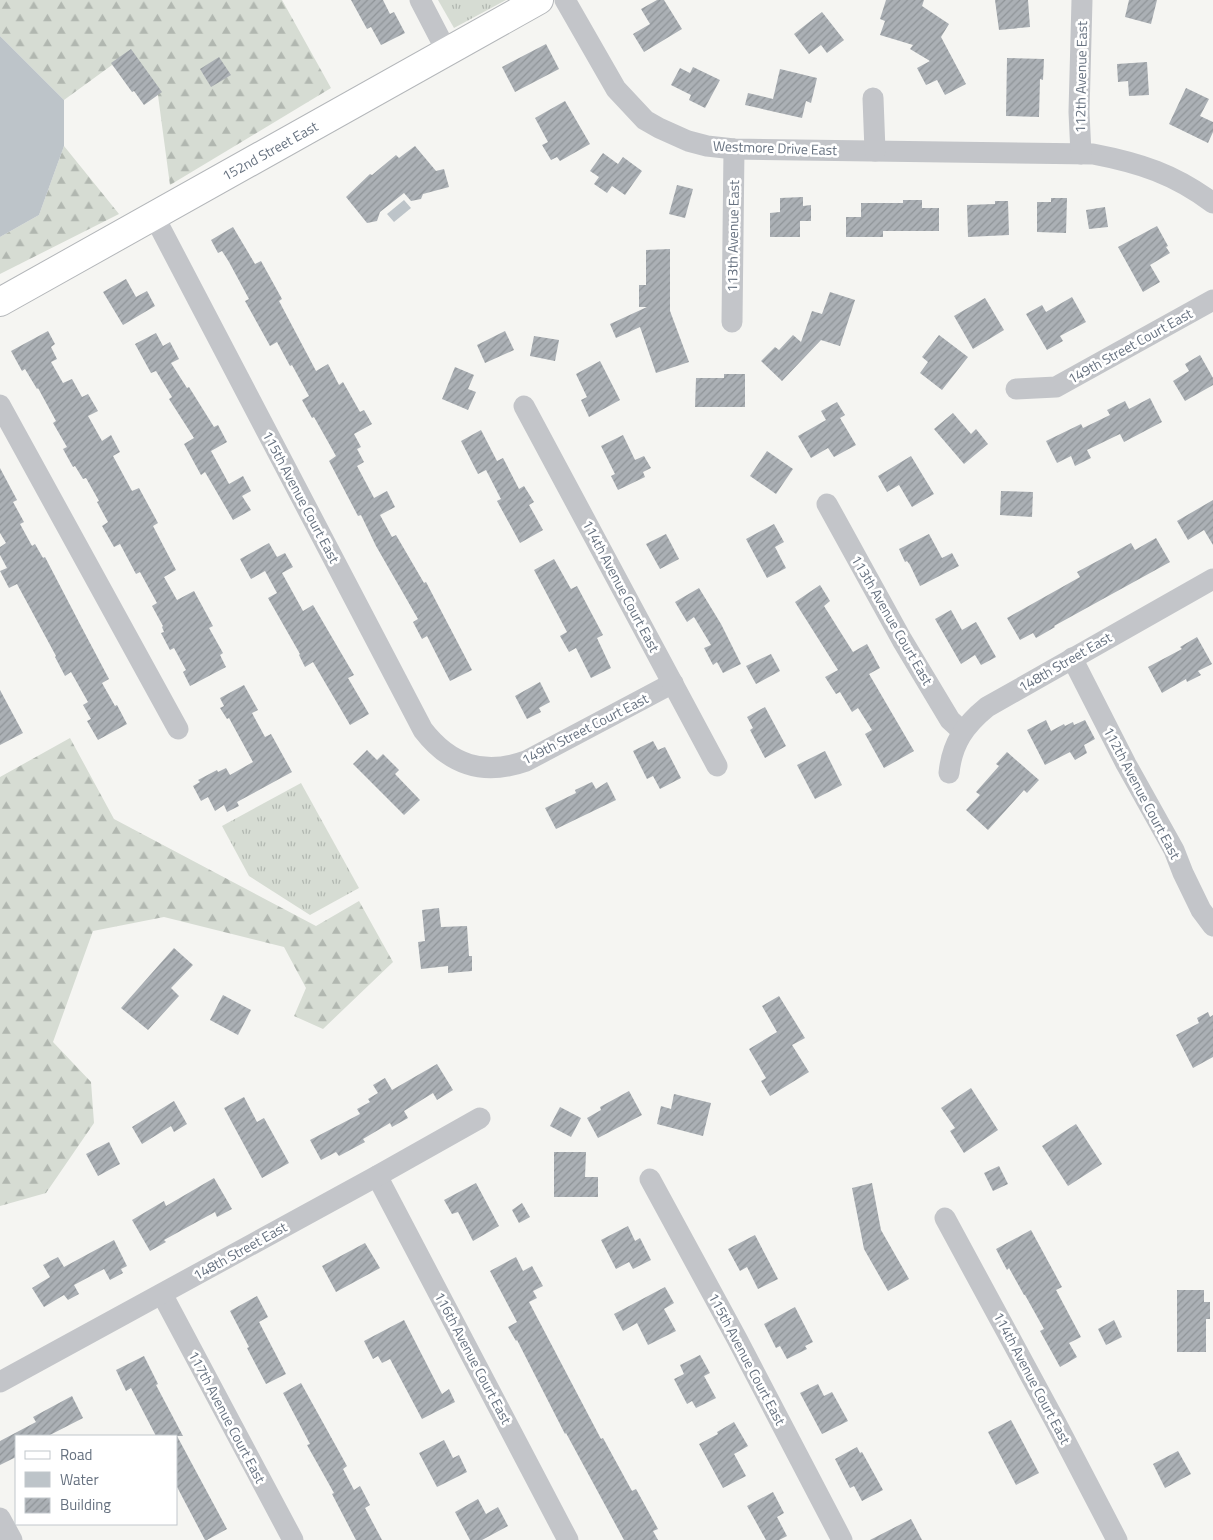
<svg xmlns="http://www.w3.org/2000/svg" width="1213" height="1540" viewBox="0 0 1213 1540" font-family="'Titillium Web',sans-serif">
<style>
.grass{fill:url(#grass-tufts)}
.forest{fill:url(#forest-firs)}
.water{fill:#bdc4c9}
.building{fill:url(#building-hatch)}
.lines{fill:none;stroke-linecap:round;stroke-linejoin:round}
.major-casing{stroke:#b4b7ba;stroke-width:30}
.minor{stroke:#c3c5c9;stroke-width:21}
.major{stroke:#fff;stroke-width:28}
.labels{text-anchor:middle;stroke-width:5;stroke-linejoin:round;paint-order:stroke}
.street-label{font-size:14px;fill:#677280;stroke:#fff}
</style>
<defs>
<pattern id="grass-tufts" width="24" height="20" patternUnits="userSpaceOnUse" patternTransform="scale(1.25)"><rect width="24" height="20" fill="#d6dcd3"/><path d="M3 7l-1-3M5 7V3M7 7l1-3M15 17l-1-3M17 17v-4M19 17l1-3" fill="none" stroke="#b1b7b0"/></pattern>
<pattern id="forest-firs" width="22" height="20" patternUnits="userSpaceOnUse" patternTransform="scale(1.25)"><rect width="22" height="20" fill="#d6dcd3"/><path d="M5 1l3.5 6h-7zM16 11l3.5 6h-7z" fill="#b1b7b0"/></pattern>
<pattern id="building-hatch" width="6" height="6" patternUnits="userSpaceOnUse" patternTransform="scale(1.25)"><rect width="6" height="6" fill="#abb0b5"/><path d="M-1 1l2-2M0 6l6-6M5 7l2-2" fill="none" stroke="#8f9498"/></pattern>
</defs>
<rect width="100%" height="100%" fill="#f5f5f2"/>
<g class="grass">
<polygon points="438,0 506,0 454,28"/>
<polygon points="301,783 359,888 310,915 249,876 222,826"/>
</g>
<g class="forest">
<polygon points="0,0 282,0 331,88 170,185 157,88 112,65 64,100 0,36"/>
<polygon points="64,146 119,214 0,274 0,237 39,215"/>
<polygon points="70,738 114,819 316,926 359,901 393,962 323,1029 294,1016 306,988 284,947 164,917 93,931 53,1042 91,1082 94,1123 46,1193 0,1206 0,777"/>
</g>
<g class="water">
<polygon points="0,36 64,100 64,146 39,215 0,237"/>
<polygon points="404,200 411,208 394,222 387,214"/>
</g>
<g class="building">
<polygon points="351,0 383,0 390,14 394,12 405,33 381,45 371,27 367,29"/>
<polygon points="657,0 664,0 682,29 644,52 633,34 650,24 641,9"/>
<polygon points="886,0 924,0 922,6 949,24 941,37 966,84 945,95 937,80 926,85 917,68 930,61 910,49 913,45 880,35 885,21 880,19"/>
<polygon points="995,0 1028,0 1030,27 999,30"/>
<polygon points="1129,0 1157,0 1151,24 1125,17"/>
<polygon points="822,12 844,40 827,53 821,45 809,54 794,34"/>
<polygon points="546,44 559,69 515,92 502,67"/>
<polygon points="131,49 162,92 144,105 134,91 132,92 111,63"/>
<polygon points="219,57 231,75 211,87 200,69"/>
<polygon points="1007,58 1044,59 1043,80 1040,79 1039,117 1006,116"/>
<polygon points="1147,62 1149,95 1129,96 1128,81 1118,82 1117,64"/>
<polygon points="693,67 720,80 705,108 689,100 691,95 671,85 680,68 690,73"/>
<polygon points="780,69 817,78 811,103 806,101 802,118 745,105 748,93 773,99"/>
<polygon points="1186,88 1209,99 1200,116 1213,122 1213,132 1208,143 1169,124"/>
<polygon points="565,101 590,144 560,161 557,157 551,160 542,145 548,142 535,118"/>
<polygon points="415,146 436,171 444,169 449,187 423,194 421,199 411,201 404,193 380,212 377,221 367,223 346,197 370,174 372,175 396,155 399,158"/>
<polygon points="603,153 618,164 623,157 642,171 625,195 612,186 607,193 594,184 599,177 590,171"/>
<polygon points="677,185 693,189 685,218 669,214"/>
<polygon points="803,197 803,206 811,205 811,221 800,221 800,237 770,237 770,213 780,212 780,198"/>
<polygon points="1051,198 1067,198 1066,233 1037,232 1037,202 1051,202"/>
<polygon points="903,200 922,200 922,208 939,208 939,231 883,231 883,237 846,237 846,217 861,217 861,203 903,203"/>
<polygon points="995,201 1008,201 1009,235 968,237 967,205 995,204"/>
<polygon points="1105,207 1108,227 1089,229 1086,210"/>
<polygon points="1157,226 1168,246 1166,247 1170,253 1150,265 1160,282 1143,292 1118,247"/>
<polygon points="233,227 255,264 261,261 282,299 279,301 316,371 328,364 339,385 343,382 360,412 364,410 372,424 354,434 361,447 357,449 364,462 357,466 374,498 387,491 395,507 380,515 392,537 396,535 424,583 426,582 472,670 450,681 427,636 422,639 413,622 418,619 376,546 361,515 358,516 329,461 336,456 314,417 312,418 302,400 309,396 292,365 290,366 277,342 270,346 245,301 249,299 229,262 222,251 218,253 211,240"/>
<polygon points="670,249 670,311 689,362 656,373 640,327 616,338 610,324 647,307 639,307 639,285 646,285 646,250"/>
<polygon points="126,279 136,297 147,291 155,306 123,325 103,292"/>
<polygon points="830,292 855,300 840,346 821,340 782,381 761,361 775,347 779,350 793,335 801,342 812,311 822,314"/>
<polygon points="1072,297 1086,322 1060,336 1063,341 1047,350 1026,314 1042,305 1046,312"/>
<polygon points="985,298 1004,330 973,349 954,316"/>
<polygon points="48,331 55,344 51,347 57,359 51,362 63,383 72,379 82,397 88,394 98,411 88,416 102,441 111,435 120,452 113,456 132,491 139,488 158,523 153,526 176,570 164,577 177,600 194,591 213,626 209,628 223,653 220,655 226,667 190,686 183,672 186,670 174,648 170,650 161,633 164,632 162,627 163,626 152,606 157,603 140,572 136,574 120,544 114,547 102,526 108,522 97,502 99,501 86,478 83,479 75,466 73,467 63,449 67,447 53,423 56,421 38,388 37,389 25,369 22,371 11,351"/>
<polygon points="505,331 514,350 485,363 477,345"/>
<polygon points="156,333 163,346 170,342 179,359 171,363 187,388 189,387 214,427 218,425 227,442 211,451 229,484 243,476 251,491 242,496 251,510 233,520 205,472 201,475 184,444 194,438 169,399 172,397 156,371 151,373 135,344"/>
<polygon points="939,335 968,357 942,390 920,373 928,362 922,357"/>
<polygon points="534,336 559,340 555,361 530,356"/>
<polygon points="1200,355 1213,378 1213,385 1185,401 1173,381 1189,371 1185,364"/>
<polygon points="600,361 620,400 589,417 581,400 587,397 576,374"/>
<polygon points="455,367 474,375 468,389 476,392 468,410 442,399"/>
<polygon points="724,374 745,374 745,407 695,407 696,378 724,378"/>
<polygon points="1150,398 1162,422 1124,442 1120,434 1087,450 1091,458 1075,466 1071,456 1057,463 1046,441 1081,424 1083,428 1110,415 1107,410 1125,401 1129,409"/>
<polygon points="837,402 845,415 840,418 856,445 834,457 828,448 811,458 798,436 826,420 821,411"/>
<polygon points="953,413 971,434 976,429 988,444 964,464 934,429"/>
<polygon points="481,430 497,461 503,458 519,489 524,486 534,502 529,505 543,530 520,543 497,501 501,499 486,470 478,474 461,441"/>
<polygon points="623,435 635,460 644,456 651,468 643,472 645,477 618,490 611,476 615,474 601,446"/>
<polygon points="767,451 793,469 776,494 750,476"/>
<polygon points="911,456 934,494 912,507 899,485 887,492 878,476"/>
<polygon points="0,468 17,500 13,502 24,522 20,524 32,546 35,544 43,558 45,557 82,628 109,679 102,683 115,706 117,705 127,724 98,740 87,721 91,719 83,705 88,702 71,672 65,676 55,657 56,656 17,584 9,588 0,571 7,568 0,555 0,547 6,543 0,533"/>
<polygon points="1001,491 1033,492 1032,517 1000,515"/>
<polygon points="1213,500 1213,545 1204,530 1188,540 1177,521"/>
<polygon points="774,524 784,542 775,547 786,568 767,578 746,539"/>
<polygon points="666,534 679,559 660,569 646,544"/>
<polygon points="929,534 942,558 952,553 959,566 920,586 910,565 907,561 905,562 899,549"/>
<polygon points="1156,538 1170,562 1054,626 1055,627 1036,638 1033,633 1020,640 1007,618 1080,577 1077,572 1131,543 1135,550"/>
<polygon points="269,543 277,557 285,553 293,567 282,573 303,611 313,605 354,675 348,678 369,714 350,725 313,662 305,667 299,655 300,654 268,598 277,593 265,571 251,579 240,559"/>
<polygon points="554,559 571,589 577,586 603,635 597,638 611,668 591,678 576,648 569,652 560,636 567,632 534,570"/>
<polygon points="820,585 830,601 824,606 853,652 867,644 880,668 869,674 914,751 884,768 865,734 872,730 858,708 852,712 840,692 836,694 825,677 838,670 795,602"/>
<polygon points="699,588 721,624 741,664 723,673 717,662 713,665 704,648 711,645 694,617 687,622 675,602"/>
<polygon points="951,610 962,630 976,622 996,657 981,665 975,655 961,664 935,619"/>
<polygon points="1197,637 1212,664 1198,671 1201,675 1187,682 1186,679 1162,693 1148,667 1182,649 1180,647"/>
<polygon points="771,654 780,671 756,684 746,666"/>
<polygon points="540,682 550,702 539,708 541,712 527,719 515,696"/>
<polygon points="244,685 258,710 252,713 265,737 271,734 292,772 237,802 239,806 227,812 224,805 215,811 208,797 201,801 193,786 200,782 198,780 217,770 218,772 226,768 230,775 253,762 229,718 227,719 220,708 224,706 220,698"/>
<polygon points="0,690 23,733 0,745"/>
<polygon points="765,707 786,746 765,758 750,730 753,728 747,717"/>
<polygon points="1046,720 1051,731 1064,724 1065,726 1073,722 1074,725 1085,720 1095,739 1084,745 1087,753 1075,760 1070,752 1045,765 1027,730"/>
<polygon points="653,741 658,750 665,747 681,778 660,789 653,776 647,779 633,751"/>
<polygon points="367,750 377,760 383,754 399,770 395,774 420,800 404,815 353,764"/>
<polygon points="825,751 842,785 815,799 797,765"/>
<polygon points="1007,752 1039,780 1027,793 1024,790 988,830 966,810 980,795 976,792 999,766 996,764"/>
<polygon points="592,782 596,789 607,782 616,800 556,829 545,808 576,793 575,790"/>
<polygon points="439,908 441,927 467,926 469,956 472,956 472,971 448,973 448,966 421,969 418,942 425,941 422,910"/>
<polygon points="174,948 193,965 171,988 179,996 148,1030 121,1008"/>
<polygon points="223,995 251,1010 238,1035 210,1020"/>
<polygon points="779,996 805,1038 792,1045 809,1072 770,1096 761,1081 766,1078 749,1049 777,1032 762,1006"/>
<polygon points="1208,1012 1210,1017 1213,1015 1213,1057 1193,1068 1176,1035 1199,1023 1197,1018"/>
<polygon points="437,1064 453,1090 437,1100 433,1093 404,1111 408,1118 392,1127 390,1123 363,1139 365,1142 339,1156 336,1152 321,1160 310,1140 360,1114 357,1109 370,1102 368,1099 378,1093 373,1085 385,1078 392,1090"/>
<polygon points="971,1088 998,1130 964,1153 950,1131 955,1128 941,1108"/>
<polygon points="629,1091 642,1115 598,1138 587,1118 601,1110 600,1107"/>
<polygon points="674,1094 711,1103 703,1136 657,1124 661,1106 671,1109"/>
<polygon points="244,1097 257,1122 264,1118 289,1163 262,1178 224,1108"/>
<polygon points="174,1101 187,1124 174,1132 171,1126 142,1144 132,1127"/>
<polygon points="560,1107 581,1118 571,1137 550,1126"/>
<polygon points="1076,1124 1102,1164 1068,1186 1042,1146"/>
<polygon points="109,1142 120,1164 98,1176 86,1154"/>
<polygon points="554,1152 586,1152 585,1177 598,1177 598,1197 554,1197"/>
<polygon points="999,1166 1008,1184 993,1191 984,1173"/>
<polygon points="214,1178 232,1209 217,1217 215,1212 164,1240 166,1242 150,1251 132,1220 164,1201 166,1206"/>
<polygon points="476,1183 499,1226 473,1241 458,1212 452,1214 444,1200"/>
<polygon points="872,1183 881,1230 909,1279 888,1291 864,1249 852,1188"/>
<polygon points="522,1203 530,1217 519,1223 512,1210"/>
<polygon points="628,1226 635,1241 640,1238 651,1260 633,1269 629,1262 616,1269 601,1240"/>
<polygon points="1031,1230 1062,1287 1056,1290 1081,1337 1069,1343 1077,1357 1060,1367 1040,1331 1044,1329 1025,1295 1024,1295 1009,1268 1007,1270 996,1249"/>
<polygon points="755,1235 778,1279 758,1289 747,1267 740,1271 728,1249"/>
<polygon points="114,1240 127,1266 121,1269 123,1273 110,1280 104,1269 74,1285 79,1294 68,1300 64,1295 44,1307 32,1288 50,1277 43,1265 58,1257 64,1267"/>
<polygon points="365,1243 380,1268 336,1292 322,1266"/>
<polygon points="516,1257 523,1271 532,1266 543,1286 533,1291 537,1298 529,1302 601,1439 603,1438 632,1491 636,1489 658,1529 653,1531 658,1540 624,1540 566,1433 565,1434 517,1340 516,1341 508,1327 517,1322 490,1271"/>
<polygon points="665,1287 674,1303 664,1309 676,1331 648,1345 637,1323 623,1331 614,1314"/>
<polygon points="1177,1290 1204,1290 1204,1302 1210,1302 1210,1319 1206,1319 1206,1352 1177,1352"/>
<polygon points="257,1296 268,1317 259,1322 286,1374 266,1384 247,1348 249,1347 230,1311"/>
<polygon points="795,1307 813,1342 805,1346 807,1349 787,1359 780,1346 776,1348 764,1324"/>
<polygon points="404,1320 442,1394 449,1389 455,1402 422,1419 390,1359 382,1363 378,1356 373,1359 364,1341"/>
<polygon points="1114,1320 1122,1337 1106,1345 1098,1329"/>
<polygon points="700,1355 710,1373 704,1376 716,1398 696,1408 692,1401 687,1404 674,1379 684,1374 680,1365"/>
<polygon points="144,1356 158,1384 156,1385 183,1436 177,1436 227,1529 207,1540 205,1540 176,1485 176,1436 156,1436 131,1388 126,1391 116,1370"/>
<polygon points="301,1383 347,1466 343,1469 354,1490 360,1486 370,1505 365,1508 382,1540 356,1540 332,1494 334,1493 307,1445 310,1444 283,1393"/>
<polygon points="818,1384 824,1396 832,1392 848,1421 822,1434 800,1393"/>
<polygon points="72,1396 83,1418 48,1436 16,1436 16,1457 0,1465 0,1441 36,1422 33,1417"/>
<polygon points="1011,1420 1039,1473 1016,1485 988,1432"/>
<polygon points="734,1422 748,1446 734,1454 746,1476 723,1488 699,1444 718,1434 717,1432"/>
<polygon points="444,1440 453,1458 459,1455 467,1472 437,1487 419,1453"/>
<polygon points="857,1447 860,1453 862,1452 883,1490 862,1501 854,1486 850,1488 835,1459"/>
<polygon points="1178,1451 1191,1474 1165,1488 1153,1464"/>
<polygon points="773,1492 784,1513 777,1517 787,1536 779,1540 766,1540 747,1506"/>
<polygon points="478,1499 486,1514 498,1507 508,1526 482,1540 470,1540 455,1512"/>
<polygon points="911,1519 922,1540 870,1540"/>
</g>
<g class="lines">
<defs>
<polyline id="major" points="0,302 539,0"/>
</defs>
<use href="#major" class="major-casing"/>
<g class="minor">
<polyline points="420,0 447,52"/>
<path d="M565,0L616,89L645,120L659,128L688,141L707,146L734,149L1093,154C1140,163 1174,174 1213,203"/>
<polyline points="873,98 875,151"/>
<polyline points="1081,154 1079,112 1082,0"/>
<path d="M154,216L423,730C450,765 484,776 526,761L673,683"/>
<polyline points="732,322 734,149"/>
<polyline points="1016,389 1056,387 1213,300"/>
<polyline points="0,405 178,729"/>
<polyline points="524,406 717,766"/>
<polyline points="827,504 902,640 950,720 962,731"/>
<polyline points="1072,658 1126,764 1174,850 1183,873 1201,910 1213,926"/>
<path d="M949,773C952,743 965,725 987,707L1213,579"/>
<polyline points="377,1176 568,1540"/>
<polyline points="650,1179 737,1339 842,1540"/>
<polyline points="945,1218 1056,1423 1117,1540"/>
<polyline points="162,1294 293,1540"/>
<polyline points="0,1382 377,1176 480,1118"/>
<polyline points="0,1518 12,1540"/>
</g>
<use href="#major" class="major"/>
</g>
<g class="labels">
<g class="street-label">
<text transform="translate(1081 77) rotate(-89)" y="5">112th Avenue East</text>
<text transform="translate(775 148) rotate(2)" y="5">Westmore Drive East</text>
<text transform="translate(270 151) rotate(-29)" y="5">152nd Street East</text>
<text transform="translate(733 236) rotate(-89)" y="5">113th Avenue East</text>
<text transform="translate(1130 346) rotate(-29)" y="5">149th Street Court East</text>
<text transform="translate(301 497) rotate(62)" y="5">115th Avenue Court East</text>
<text transform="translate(621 586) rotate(62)" y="5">114th Avenue Court East</text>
<text transform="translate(892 620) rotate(60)" y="5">113th Avenue Court East</text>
<text transform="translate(1065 662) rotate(-30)" y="5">148th Street East</text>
<text transform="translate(585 729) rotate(-27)" y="5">149th Street Court East</text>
<text transform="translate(1142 793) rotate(62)" y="5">112th Avenue Court East</text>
<text transform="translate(240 1251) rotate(-29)" y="5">148th Street East</text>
<text transform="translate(473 1358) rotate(62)" y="5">116th Avenue Court East</text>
<text transform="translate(747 1359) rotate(62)" y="5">115th Avenue Court East</text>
<text transform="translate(1032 1378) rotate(62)" y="5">114th Avenue Court East</text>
<text transform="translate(227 1417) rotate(62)" y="5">117th Avenue Court East</text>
</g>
</g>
<rect x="15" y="1435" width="162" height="90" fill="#ffffff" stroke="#c2c7cc"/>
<rect x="25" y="1451" width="25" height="8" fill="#ffffff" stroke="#c2c7cc"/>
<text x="60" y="1460" font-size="15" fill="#677280">Road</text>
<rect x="25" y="1472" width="25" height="15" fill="#bdc4c9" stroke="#c2c7cc"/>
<text x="60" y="1485" font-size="15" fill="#677280">Water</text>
<rect x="25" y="1498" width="25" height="15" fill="url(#building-hatch)" stroke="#c2c7cc"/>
<text x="60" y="1510" font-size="15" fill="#677280">Building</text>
</svg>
